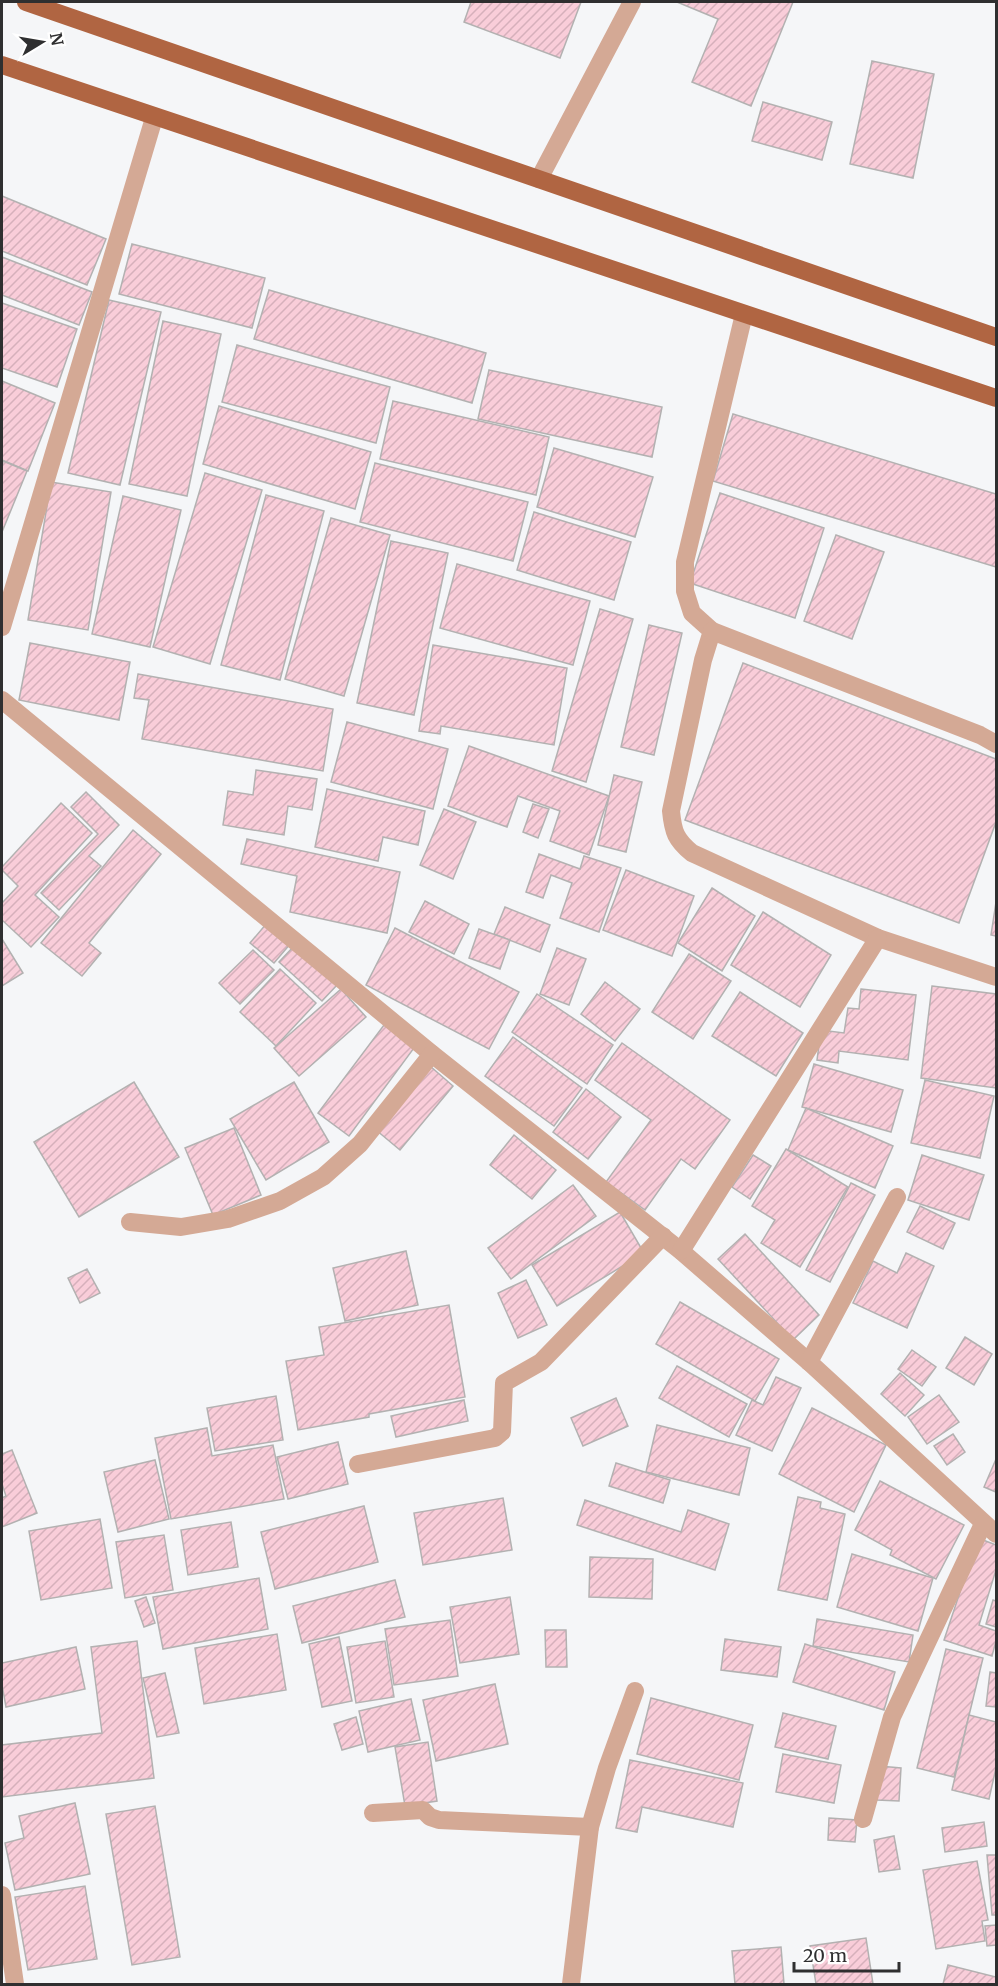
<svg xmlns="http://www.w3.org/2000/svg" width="998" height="1986" viewBox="0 0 998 1986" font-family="Merriweather,serif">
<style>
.building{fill:url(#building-hatch);stroke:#b3b1b1;stroke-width:1.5}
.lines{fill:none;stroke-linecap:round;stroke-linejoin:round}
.minor{stroke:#d4a995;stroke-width:18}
.major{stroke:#b06542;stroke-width:18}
</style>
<defs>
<pattern id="building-hatch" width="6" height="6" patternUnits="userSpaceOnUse" patternTransform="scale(1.5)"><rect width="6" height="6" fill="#f9cdd9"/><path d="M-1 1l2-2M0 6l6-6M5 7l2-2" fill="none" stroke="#d6b0bb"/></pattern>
</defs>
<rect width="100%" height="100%" fill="#f5f6f8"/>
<g class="building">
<polygon points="471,2 581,2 560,58 464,22"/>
<polygon points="677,2 793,2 751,106 692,82 718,19"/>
<polygon points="872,61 934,74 913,178 850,164"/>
<polygon points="763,102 832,122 822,160 752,141"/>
<polygon points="2,196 106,239 87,285 2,251"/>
<polygon points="132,244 265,278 252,328 119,294"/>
<polygon points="2,257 92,292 79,325 2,295"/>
<polygon points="269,290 486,353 472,403 254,339"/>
<polygon points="109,300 161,312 120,485 68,473"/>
<polygon points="2,303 77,329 57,387 2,368"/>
<polygon points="163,321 221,334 187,496 129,484"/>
<polygon points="237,345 390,387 376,443 222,402"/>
<polygon points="489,370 662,407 652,457 478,419"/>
<polygon points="2,381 55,403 28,471 2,460"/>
<polygon points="393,401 549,437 536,495 380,459"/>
<polygon points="219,406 371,452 355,509 203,464"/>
<polygon points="733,414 996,494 996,567 713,481"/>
<polygon points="554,448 653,477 635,537 537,507"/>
<polygon points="3,461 27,471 2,532 2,466"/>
<polygon points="375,463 528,502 513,561 360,522"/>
<polygon points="205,473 262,490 210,664 153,647"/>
<polygon points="51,482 111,492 88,630 28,620"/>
<polygon points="720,493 824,528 795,618 690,583"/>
<polygon points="266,495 324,511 280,680 221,665"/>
<polygon points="123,496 181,510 150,647 92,634"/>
<polygon points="534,512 631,542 614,600 517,570"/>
<polygon points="331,518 390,535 344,696 285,679"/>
<polygon points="836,535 884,552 852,639 804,621"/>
<polygon points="391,541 448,553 414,715 357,703"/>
<polygon points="457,564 590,601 573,665 440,628"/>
<polygon points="600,609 633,619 586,782 552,771"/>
<polygon points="649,625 682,633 654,755 621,747"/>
<polygon points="30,643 130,662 119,720 19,700"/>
<polygon points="433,645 567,668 554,745 441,726 440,734 419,731"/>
<polygon points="743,663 996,759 996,822 959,923 685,820"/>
<polygon points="138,674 333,709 323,771 142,739 149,700 134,698"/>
<polygon points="347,722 448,749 433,809 331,782"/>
<polygon points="469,746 609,796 589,855 550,841 560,811 518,796 507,827 448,806"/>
<polygon points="256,770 317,779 312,810 288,806 284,835 223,825 228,791 253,795"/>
<polygon points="614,775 642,782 626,852 598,845"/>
<polygon points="327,789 425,811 418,845 383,837 378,861 315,847"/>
<polygon points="86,792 119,825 89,856 101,866 59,910 41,893 98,834 71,807"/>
<polygon points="61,803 92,833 35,895 59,917 31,947 2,920 2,903 18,886 2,870 2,867"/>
<polygon points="533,804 549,809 538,838 523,832"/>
<polygon points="444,809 476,822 453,879 420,865"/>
<polygon points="133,830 161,854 89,943 101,953 82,976 41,943"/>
<polygon points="247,839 400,872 387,933 290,912 297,876 241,864"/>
<polygon points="539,854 580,869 584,856 621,868 599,932 560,918 572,883 551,875 543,898 526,892"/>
<polygon points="626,870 694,896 672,956 603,930"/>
<polygon points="712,888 755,916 722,971 678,943"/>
<polygon points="425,901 469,924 454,954 409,932"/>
<polygon points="996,902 996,936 991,935"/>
<polygon points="505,907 550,925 540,952 494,934"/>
<polygon points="763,912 831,955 800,1007 731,965"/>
<polygon points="267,923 291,943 274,963 250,943"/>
<polygon points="395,928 519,992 489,1049 366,985"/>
<polygon points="479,929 510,940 500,969 469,958"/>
<polygon points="2,939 23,973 2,986"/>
<polygon points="294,946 337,985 322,1001 279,962"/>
<polygon points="557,948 586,959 569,1005 540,994"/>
<polygon points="253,950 274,970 240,1004 219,983"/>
<polygon points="689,954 731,981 693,1039 652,1012"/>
<polygon points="280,969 316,1003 276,1046 240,1012"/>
<polygon points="605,982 640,1009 615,1041 581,1014"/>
<polygon points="932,986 996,994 996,1088 921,1078"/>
<polygon points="341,989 366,1017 299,1076 274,1048"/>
<polygon points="861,989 916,995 908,1060 839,1051 838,1063 817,1060 821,1030 844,1033 848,1008 859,1009"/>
<polygon points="740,992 803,1033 776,1076 712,1036"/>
<polygon points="537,994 613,1045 587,1084 512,1032"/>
<polygon points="384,1025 414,1048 349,1136 318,1113"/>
<polygon points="513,1037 582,1088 554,1126 485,1076"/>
<polygon points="622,1043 730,1120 695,1169 681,1159 645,1210 606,1182 651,1120 595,1080"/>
<polygon points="814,1064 903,1090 891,1132 802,1107"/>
<polygon points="430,1066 453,1086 400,1150 376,1130"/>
<polygon points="925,1080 994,1096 980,1158 911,1143"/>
<polygon points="134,1082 179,1157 79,1217 34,1142"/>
<polygon points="294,1082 329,1142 266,1180 230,1119"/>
<polygon points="586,1089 621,1117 588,1159 553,1132"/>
<polygon points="806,1108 893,1146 875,1188 788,1150"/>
<polygon points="234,1128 261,1195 213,1215 185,1148"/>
<polygon points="514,1135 556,1170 532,1199 490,1165"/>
<polygon points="786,1149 848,1187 800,1267 761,1243 775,1220 752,1206"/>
<polygon points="753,1155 771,1166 750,1199 732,1187"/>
<polygon points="922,1155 984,1175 969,1220 908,1200"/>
<polygon points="851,1183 875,1195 830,1282 806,1270"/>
<polygon points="573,1185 596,1216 511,1279 488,1248"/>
<polygon points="920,1206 955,1223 943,1249 907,1232"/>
<polygon points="620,1212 644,1253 557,1306 532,1265"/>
<polygon points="745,1234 819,1315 793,1340 718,1259"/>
<polygon points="406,1251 418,1305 345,1321 333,1268"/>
<polygon points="906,1253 934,1266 907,1328 853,1303 873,1261 897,1273"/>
<polygon points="87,1269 100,1293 80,1303 68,1278"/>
<polygon points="526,1280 547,1325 518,1338 498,1293"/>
<polygon points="680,1302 779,1359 755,1401 656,1344"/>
<polygon points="449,1305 465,1397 369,1414 369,1417 298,1430 286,1361 324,1355 319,1327"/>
<polygon points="965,1337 992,1354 974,1385 946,1368"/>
<polygon points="912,1350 936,1367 922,1386 898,1369"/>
<polygon points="677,1366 747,1404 729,1437 659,1398"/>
<polygon points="900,1373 924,1395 905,1416 881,1394"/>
<polygon points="776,1377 801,1388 772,1451 736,1435 752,1400 763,1405"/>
<polygon points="939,1395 959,1422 927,1444 908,1417"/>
<polygon points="276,1396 283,1440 215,1451 207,1408"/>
<polygon points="616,1398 628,1426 583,1446 571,1418"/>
<polygon points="464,1400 468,1421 396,1437 391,1416"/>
<polygon points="812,1408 886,1445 854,1512 779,1474"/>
<polygon points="657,1425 750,1448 739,1495 646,1472"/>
<polygon points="207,1428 212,1456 273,1445 284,1499 171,1519 155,1438"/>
<polygon points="953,1434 965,1452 947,1465 934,1446"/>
<polygon points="338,1442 348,1484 288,1499 277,1457"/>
<polygon points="12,1450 37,1513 2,1527 2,1498 6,1496 2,1484 2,1454"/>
<polygon points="996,1459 996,1492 984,1487"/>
<polygon points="155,1460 169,1519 118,1532 104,1472"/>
<polygon points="616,1463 670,1480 663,1503 609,1486"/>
<polygon points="880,1481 964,1525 936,1579 890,1555 892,1550 855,1530"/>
<polygon points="798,1497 821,1502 820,1508 845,1514 827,1600 778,1590"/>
<polygon points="503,1498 512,1550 423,1565 414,1513"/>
<polygon points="585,1500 681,1532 688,1510 729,1524 715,1570 577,1525"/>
<polygon points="364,1506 378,1562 275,1589 261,1532"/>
<polygon points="100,1519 112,1588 41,1600 29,1531"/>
<polygon points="231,1522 238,1567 188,1575 181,1530"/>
<polygon points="164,1535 173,1590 125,1598 116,1542"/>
<polygon points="978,1538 996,1545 996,1570 979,1625 996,1631 996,1641 992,1656 944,1640"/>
<polygon points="852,1554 933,1578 918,1631 837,1607"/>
<polygon points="590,1557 653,1559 652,1599 589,1597"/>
<polygon points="259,1578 268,1629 163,1649 153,1597"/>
<polygon points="395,1580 405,1617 302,1643 293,1606"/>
<polygon points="146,1597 155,1623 144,1627 135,1601"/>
<polygon points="510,1597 519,1654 460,1663 450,1607"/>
<polygon points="993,1600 996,1601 996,1627 986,1624"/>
<polygon points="817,1619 913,1635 909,1662 813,1646"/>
<polygon points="450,1620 458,1676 394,1685 385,1629"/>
<polygon points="545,1630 566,1630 567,1667 546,1667"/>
<polygon points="277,1634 286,1690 204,1704 195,1648"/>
<polygon points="339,1637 352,1701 322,1707 309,1644"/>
<polygon points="725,1639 781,1647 777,1677 721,1670"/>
<polygon points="137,1641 154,1778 2,1797 2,1745 102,1733 91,1647"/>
<polygon points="385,1641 394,1697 356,1703 347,1647"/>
<polygon points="805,1644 895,1672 884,1710 793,1682"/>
<polygon points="76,1647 85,1689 6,1707 2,1685 2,1663"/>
<polygon points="946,1649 983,1658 954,1777 917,1768"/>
<polygon points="990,1672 996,1673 996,1707 986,1706"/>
<polygon points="165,1673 179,1733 157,1737 143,1678"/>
<polygon points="495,1684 508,1744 436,1761 423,1700"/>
<polygon points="651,1698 753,1725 739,1780 637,1754"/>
<polygon points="411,1699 420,1740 368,1752 359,1711"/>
<polygon points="783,1713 836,1726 828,1759 775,1747"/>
<polygon points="969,1715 996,1722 996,1768 989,1799 952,1790"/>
<polygon points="356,1717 363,1744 342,1750 334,1724"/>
<polygon points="428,1742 437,1801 405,1806 395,1747"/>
<polygon points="783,1754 841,1765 834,1803 776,1792"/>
<polygon points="630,1760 743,1783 733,1827 642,1807 637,1832 616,1828"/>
<polygon points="879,1766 901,1768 899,1801 877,1800"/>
<polygon points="75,1803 90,1874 15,1890 5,1843 24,1838 19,1816"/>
<polygon points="155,1806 180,1957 132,1965 106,1814"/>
<polygon points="829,1818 857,1820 855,1842 828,1840"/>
<polygon points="984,1822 987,1846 945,1852 942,1828"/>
<polygon points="894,1836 900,1869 879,1872 874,1840"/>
<polygon points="987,1855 996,1855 996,1915 992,1915"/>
<polygon points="977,1861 988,1920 982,1921 985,1941 936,1949 923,1870"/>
<polygon points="85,1886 97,1959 28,1970 15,1897"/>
<polygon points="996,1925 996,1945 987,1946 985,1926"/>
<polygon points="866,1938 873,1984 816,1984 810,1946"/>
<polygon points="781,1947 784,1984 735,1984 732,1951"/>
<polygon points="948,1965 996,1977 996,1984 943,1984"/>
</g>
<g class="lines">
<g class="minor">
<polyline points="539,179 632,2"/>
<path d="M744,314L685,562V591L692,613L712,631L703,660L671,811C673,832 676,840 692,853L878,938L996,977"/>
<polyline points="2,627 154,118"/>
<polyline points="712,631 980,735 996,744"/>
<polyline points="2,700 432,1054 681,1251 809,1362 996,1534"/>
<polyline points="130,1222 181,1227 228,1219 280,1201 323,1177 360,1144 432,1054"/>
<polyline points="681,1251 878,938"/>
<polyline points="809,1362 897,1197"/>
<polyline points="358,1464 495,1438 502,1432 504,1383 541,1362 663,1236"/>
<polyline points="373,1813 423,1810 430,1817 439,1820 590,1827"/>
<polyline points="863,1819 892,1717 983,1524"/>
<polyline points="2,1895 15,1984"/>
<polyline points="571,1984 590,1827 607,1768 635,1691"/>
</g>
<g class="major">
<polyline points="26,2 996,337"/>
<polyline points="2,65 996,398"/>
</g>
</g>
<rect width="998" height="1986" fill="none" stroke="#2f2f30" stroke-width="6"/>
<g transform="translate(42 42) rotate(79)" stroke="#ffffff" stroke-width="4.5" paint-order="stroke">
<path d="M0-4.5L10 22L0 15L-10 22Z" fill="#2f2f30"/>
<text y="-9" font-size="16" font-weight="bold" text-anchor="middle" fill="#2f2f30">N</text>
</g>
<path d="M794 1962v9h105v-9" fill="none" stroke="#2f2f30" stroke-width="3"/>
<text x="803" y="1962" font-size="18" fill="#2f2f30" stroke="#ffffff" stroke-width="4.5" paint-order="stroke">20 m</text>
</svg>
